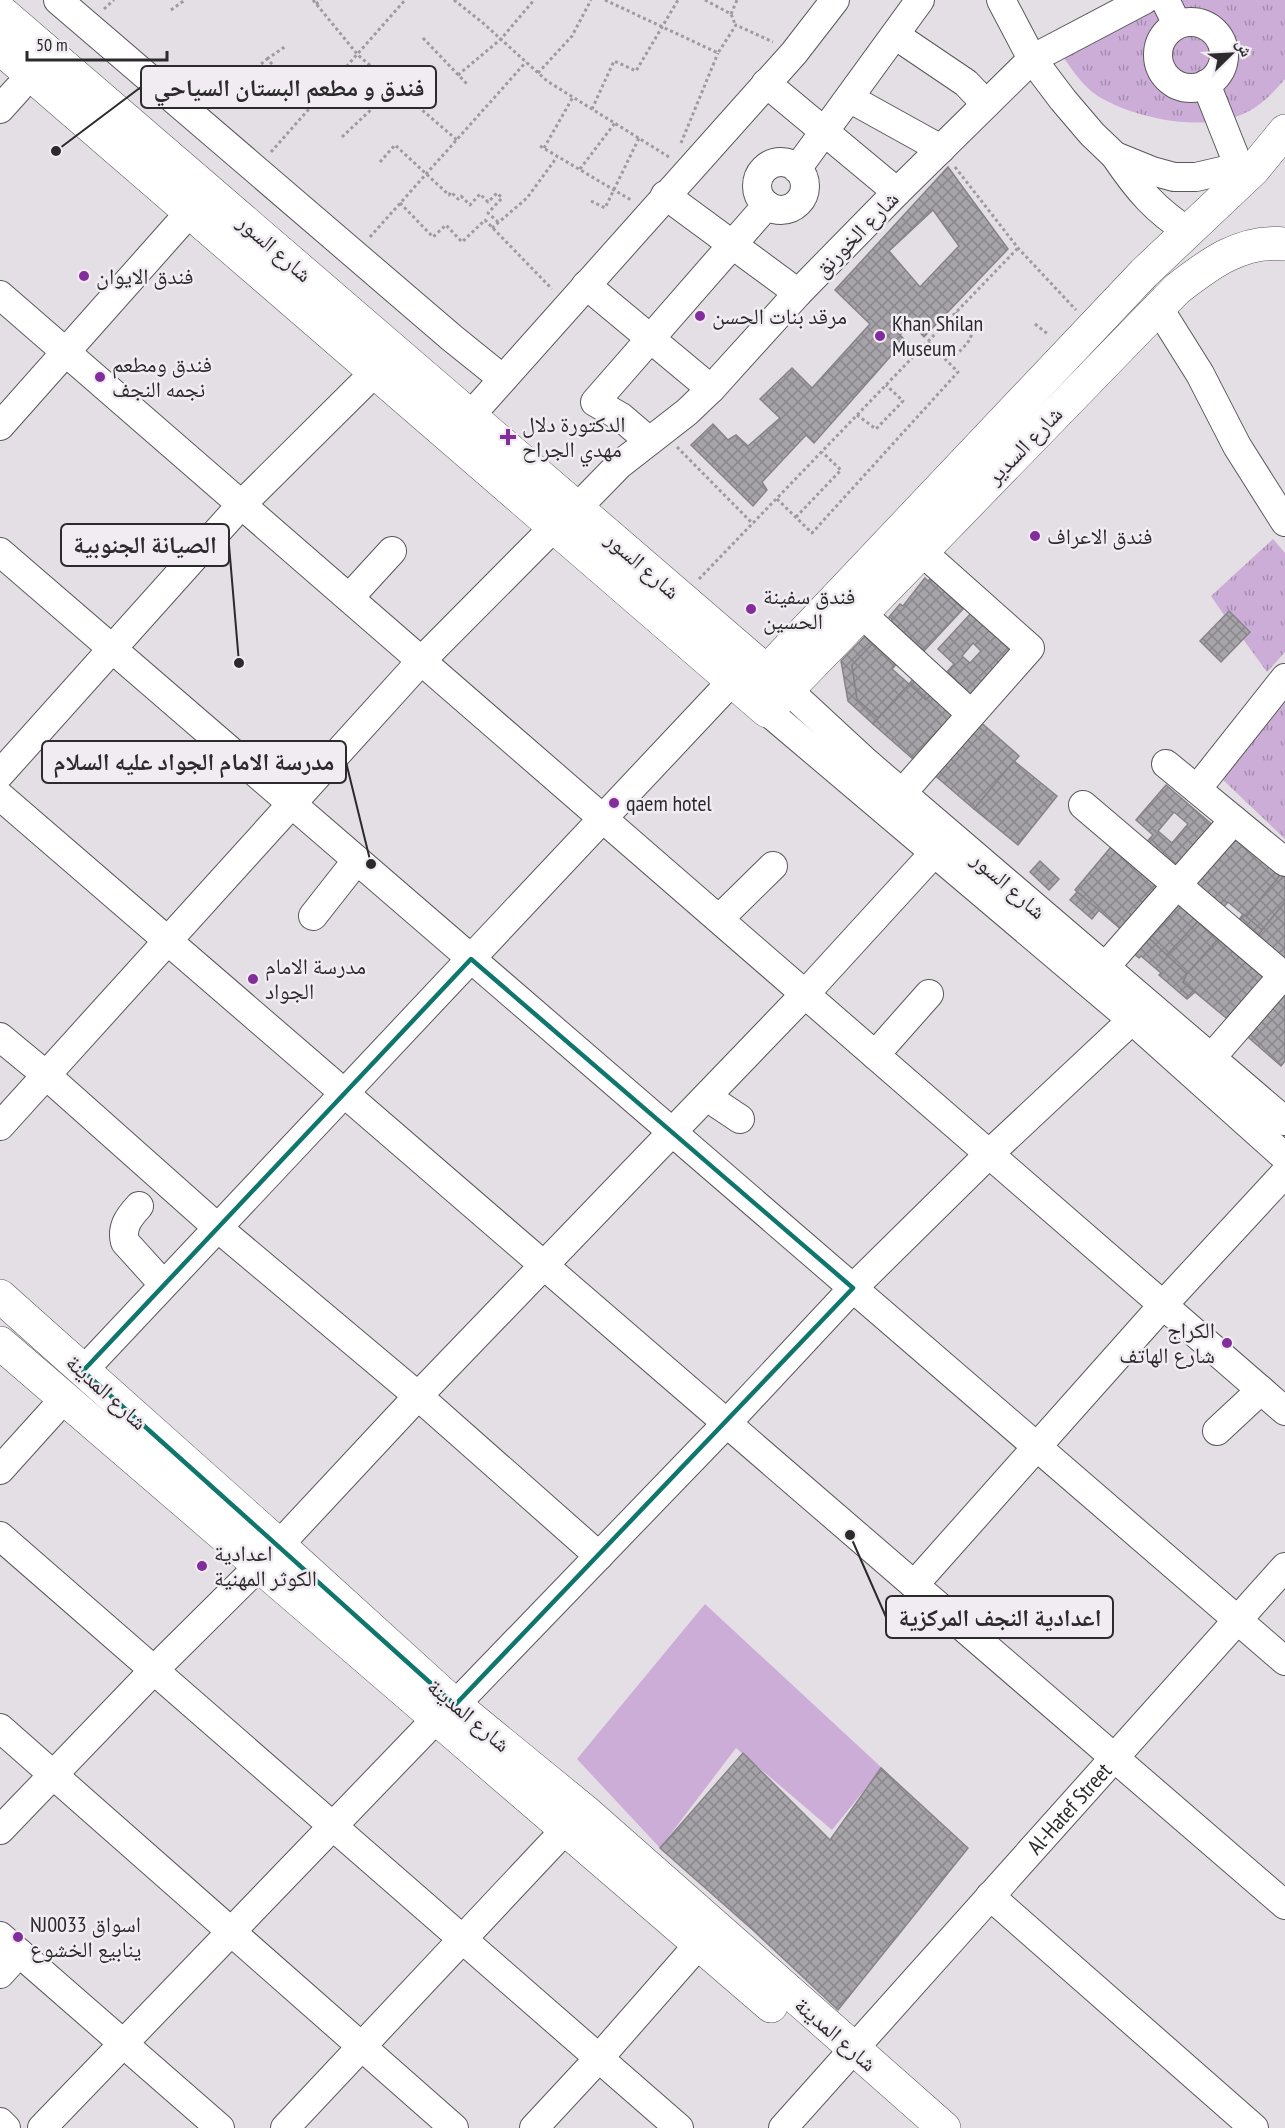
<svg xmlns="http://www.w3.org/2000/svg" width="1285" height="2128" viewBox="0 0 1285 2128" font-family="'PT Sans Narrow','Noto Naskh Arabic',sans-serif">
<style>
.grass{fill:url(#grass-tufts)}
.garden{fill:#ccadd7}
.building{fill:url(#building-cross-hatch);stroke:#878388;stroke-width:1.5;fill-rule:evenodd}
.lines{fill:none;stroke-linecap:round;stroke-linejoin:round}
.minor-casing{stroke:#5b575c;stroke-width:30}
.major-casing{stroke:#5b575c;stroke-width:34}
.path{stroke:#9e9b9f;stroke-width:3;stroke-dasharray:3 3;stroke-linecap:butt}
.minor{stroke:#fff;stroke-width:28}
.major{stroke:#fff;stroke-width:33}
.marked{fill:none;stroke:#0f766e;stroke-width:4.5;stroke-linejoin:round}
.poi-dot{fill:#822d9b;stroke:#f0ecf2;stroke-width:2}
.labels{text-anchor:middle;stroke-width:5;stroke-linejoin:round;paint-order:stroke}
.street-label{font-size:22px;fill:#2c2a2c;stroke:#f0ecf2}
.poi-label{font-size:22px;fill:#2c2a2c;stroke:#f0ecf2;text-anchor:start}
.leader{fill:none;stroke:#2c2a2c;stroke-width:2}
.callout-dot{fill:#2c2a2c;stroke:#f0ecf2;stroke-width:2}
.callout{fill:#f0ecf2;stroke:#2c2a2c;stroke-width:2}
.callout-label{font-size:24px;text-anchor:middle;font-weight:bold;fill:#2c2a2c}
</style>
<defs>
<pattern id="grass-tufts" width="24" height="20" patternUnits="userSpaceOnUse" patternTransform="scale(1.5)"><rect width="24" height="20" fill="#ccadd7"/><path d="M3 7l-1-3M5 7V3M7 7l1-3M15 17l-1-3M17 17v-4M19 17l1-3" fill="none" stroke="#a68daf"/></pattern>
<pattern id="building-cross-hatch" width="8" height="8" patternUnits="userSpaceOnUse" patternTransform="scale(1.5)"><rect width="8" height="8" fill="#a7a4a9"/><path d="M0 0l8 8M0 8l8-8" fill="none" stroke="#88868a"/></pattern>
</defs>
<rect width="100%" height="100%" fill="#e3dfe4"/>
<g class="grass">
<path d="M1144,0H1285V79C1273,93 1260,107 1243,114C1203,132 1138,119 1101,98C1082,87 1068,64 1056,46Z"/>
<polygon points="1273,539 1285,553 1285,652 1267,672 1243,639 1250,631 1229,611 1224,615 1211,596"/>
<polygon points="1285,703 1285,839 1221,778"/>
</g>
<polygon class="garden" points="705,1604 882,1768 832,1830 736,1748 660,1848 577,1759"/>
<g class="building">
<path d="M948,167L1008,249L924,337L912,324L900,335L905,340L814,443L806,435L762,482L767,490L753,506L691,445L713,424L728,440L736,435L748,446L780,418L760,399L792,368L812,388L870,324L835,290ZM933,210L959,246L920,287L889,251Z"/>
<polygon points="925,578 928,581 931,578 963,609 924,651 891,621 892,619 889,617 900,604 903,606"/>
<path d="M973,611L1015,650L965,705L939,681L954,664L938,649ZM973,643L981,651L970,663L962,656Z"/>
<polygon points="1229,611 1250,632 1221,662 1200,641"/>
<polygon points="870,631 878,638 852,665 857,699 878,718 873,724 848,701 841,661"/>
<polygon points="878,638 902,658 892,669 909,684 878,718 857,699 852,665"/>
<polygon points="920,671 939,686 926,700 909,684"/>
<polygon points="909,684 926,700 939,686 962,708 914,760 873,724"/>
<polygon points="977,719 1019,756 974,809 932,773"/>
<polygon points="1014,761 1057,796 1018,845 974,809"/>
<path d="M1166,785L1215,827L1176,873L1144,845L1153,835L1136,820ZM1174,812L1188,824L1172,843L1158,831Z"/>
<polygon points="1234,836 1281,874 1246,917 1228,902 1221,910 1190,889"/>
<polygon points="1111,847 1165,880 1123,931 1075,890"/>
<polygon points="1040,861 1059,879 1049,890 1030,872"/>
<polygon points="1281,874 1285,878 1285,902 1262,930 1246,917"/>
<polygon points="1190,889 1147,936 1187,974 1183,982 1195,992 1187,999 1159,975 1161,973 1141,956 1139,958 1116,937"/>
<polygon points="1077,892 1099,910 1092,919 1070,900"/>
<polygon points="1181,899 1202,917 1167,955 1147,936"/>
<polygon points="1285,902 1285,966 1254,940"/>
<polygon points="1243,914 1262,930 1257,936 1238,921"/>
<polygon points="1202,917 1222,935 1187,974 1167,955"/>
<polygon points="1219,938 1274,971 1231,1022 1183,982 1187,974"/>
<polygon points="1285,983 1285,1061 1281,1066 1241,1031"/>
<polygon points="743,1753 830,1840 881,1768 968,1848 838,2010 754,1931 660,1848"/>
</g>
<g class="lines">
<defs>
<g id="minor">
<polyline points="58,0 452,338 503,379"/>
<polyline points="1001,0 1032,59 1063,100 1092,134 1115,156 1152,171 1174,177 1196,177 1239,167 1206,84"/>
<polyline points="1165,0 1177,24"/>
<circle cx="1191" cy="55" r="33"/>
<polyline points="895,35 966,83 986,104"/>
<polyline points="766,83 897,192"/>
<polyline points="849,98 941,149"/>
<polyline points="0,109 18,89"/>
<path d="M1115,156C1138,190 1155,210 1189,232"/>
<circle cx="781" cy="186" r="24"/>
<polyline points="797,169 920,0"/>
<polyline points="665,195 798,293"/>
<polyline points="586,285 711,389"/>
<polyline points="0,295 1285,1411"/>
<polyline points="1158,307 1200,374 1237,446 1285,522"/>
<polyline points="470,416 794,53 835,0"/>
<polyline points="0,426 189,213"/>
<polyline points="649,441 621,417 595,402 767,205"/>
<polyline points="577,508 619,465 687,412 711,389 798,293 897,192 1032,59 1144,0"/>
<polyline points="0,552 1285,1661"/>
<polyline points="349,598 392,551"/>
<polyline points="861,613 971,714"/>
<polyline points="787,689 867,763 1285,1121"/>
<polyline points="767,711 1132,1020 1285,1157"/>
<polyline points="1166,764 1285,862"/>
<polyline points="0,774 241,505 375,372"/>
<polyline points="1197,789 1285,678"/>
<polyline points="902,793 1030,648 921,551"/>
<polyline points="0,796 1285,1905"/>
<polyline points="1083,805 1285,977"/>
<polyline points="313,916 357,860"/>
<polyline points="719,919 773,866"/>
<polyline points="1105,967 1234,820"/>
<polyline points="0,1037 46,1075 218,1228 418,1396 599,1556"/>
<polyline points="875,1055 929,994"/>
<polyline points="1211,1058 1285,973"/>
<polyline points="707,1097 740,1119"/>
<polyline points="0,1126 421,661 554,527"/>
<path d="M139,1206C129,1217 121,1227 125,1242L163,1284"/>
<polyline points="83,1371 732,681"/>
<polyline points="1217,1431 1261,1390"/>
<polyline points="0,1470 64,1399"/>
<polyline points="0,1536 679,2128"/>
<polyline points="279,1545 418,1396 805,994 933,854"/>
<polyline points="914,1585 1163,1305 1285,1173"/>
<polyline points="455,1705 727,1423 853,1288 989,1154 1132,1020"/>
<polyline points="0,1728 454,2128"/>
<polyline points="0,1830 154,1670 259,1566"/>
<polyline points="990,1896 1254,2128"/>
<polyline points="0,1936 220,2128"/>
<polyline points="0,1974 19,1953"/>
<polyline points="0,2122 6,2128"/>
<polyline points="42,2128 436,1719"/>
<polyline points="285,2128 565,1830"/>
<polyline points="534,2128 599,2058 699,1944"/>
<path id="s1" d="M783,2128L1285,1567"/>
</g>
<g id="major">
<polyline points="0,11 787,689"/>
<path d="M0,48L767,711L1177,289C1209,264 1242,239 1285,244"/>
<polyline points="751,688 1144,273 1253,170 1285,131"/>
<polyline points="0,1296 279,1545 455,1705 587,1813 944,2128"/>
<polyline points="0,1343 771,2006"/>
</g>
</defs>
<use href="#minor" class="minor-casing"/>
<use href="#major" class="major-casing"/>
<g class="path">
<polyline points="313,0 358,55 457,140"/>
<polyline points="454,0 483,23 547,81 669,157"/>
<polyline points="605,0 718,53 736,25 773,42"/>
<polyline points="705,0 731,14 735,24"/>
<polyline points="316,4 321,0"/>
<polyline points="104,9 114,0"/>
<polyline points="171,10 185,0"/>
<polyline points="731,14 737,0"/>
<polyline points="423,38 467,84"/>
<polyline points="267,59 286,46"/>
<polyline points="538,73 572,36 591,0"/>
<polyline points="458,75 501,39 534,0"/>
<polyline points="204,95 230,71 240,82 267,59 314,105"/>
<polyline points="592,109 614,61 636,71 678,0"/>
<polyline points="342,137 395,87"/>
<polyline points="681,143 718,53"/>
<polyline points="540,146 631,200"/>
<polyline points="544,148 573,97"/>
<polyline points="271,152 405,0"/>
<polyline points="380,162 395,145 449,195 451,192 458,199 461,196 470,205 480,194 488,202 497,193 502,198 488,213 498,222"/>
<polyline points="955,167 1018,248 1076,310"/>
<polyline points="580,169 615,123"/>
<polyline points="591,201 605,208 639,138"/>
<polyline points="400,203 433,237 446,225 462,242 485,220 552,289"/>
<polyline points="492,228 527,198 557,157"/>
<polyline points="370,237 526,62"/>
<polyline points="1035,324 1049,335"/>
<path d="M955,356C976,335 977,334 956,312"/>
<polyline points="857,415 876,429 903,401 886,385"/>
<polyline points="677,447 753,524"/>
<polyline points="777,499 812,533 958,372 928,342"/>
<polyline points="796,517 841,470 822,452"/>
<polyline points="699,579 1018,248"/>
</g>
<use href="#minor" class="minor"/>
<use href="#major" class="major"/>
</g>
<path class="marked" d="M471,959L853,1288L455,1705L83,1371Z"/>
<g class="poi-dot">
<circle cx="84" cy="276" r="6"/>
<circle cx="700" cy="316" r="6"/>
<circle cx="880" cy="336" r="6"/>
<circle cx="100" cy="377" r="6"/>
<path d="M505 428h6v6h6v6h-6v6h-6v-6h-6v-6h6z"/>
<circle cx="1035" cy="536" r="6"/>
<circle cx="751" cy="609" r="6"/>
<circle cx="614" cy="803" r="6"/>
<circle cx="253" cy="979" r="6"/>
<circle cx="1227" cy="1343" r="6"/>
<circle cx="202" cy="1566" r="6"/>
<circle cx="18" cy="1937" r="6"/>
</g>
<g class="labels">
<g class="street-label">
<text transform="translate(856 234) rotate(-46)" y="8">شارع الخورنق</text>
<text transform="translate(275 248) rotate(41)" y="8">شارع السور</text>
<text transform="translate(1024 445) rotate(-46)" y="8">شارع السدير</text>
<text transform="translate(643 565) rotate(41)" y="8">شارع السور</text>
<text transform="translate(1009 885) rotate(41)" y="8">شارع السور</text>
<text transform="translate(107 1392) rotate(42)" y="8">شارع المدينة</text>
<text transform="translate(469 1715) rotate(40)" y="8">شارع المدينة</text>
<text dy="8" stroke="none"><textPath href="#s1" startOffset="429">Al-Hatef Street</textPath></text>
<text transform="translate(836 2034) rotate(41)" y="8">شارع المدينة</text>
</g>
<g class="poi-label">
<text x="96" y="284">فندق الايوان</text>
<text x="712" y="324">مرقد بنات الحسن</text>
<text x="892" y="331">Khan Shilan<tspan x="892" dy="25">Museum</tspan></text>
<text x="112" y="372">فندق ومطعم<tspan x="112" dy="25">نجمه النجف</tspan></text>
<text x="522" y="432">الدكتورة دلال<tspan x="522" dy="25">مهدي الجراح</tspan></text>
<text x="1047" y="544">فندق الاعراف</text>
<text x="763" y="604">فندق سفينة<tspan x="763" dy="25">الحسين</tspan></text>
<text x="626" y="811">qaem hotel</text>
<text x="265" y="974">مدرسة الامام<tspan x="265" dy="25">الجواد</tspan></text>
<text x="1215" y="1338" text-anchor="end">الكراج<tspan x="1215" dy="25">شارع الهاتف</tspan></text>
<text x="214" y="1561">اعدادية<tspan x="214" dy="25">الكوثر المهنية</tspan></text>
<text x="30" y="1932">NJ0033 اسواق<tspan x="30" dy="25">ینابیع الخشوع</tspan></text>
</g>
</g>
<path class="leader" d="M56 151L141 87M239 663L229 545M371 864L346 762M850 1535L886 1617"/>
<g class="callout-dot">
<circle cx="56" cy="151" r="6"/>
<circle cx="239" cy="663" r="6"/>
<circle cx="371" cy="864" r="6"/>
<circle cx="850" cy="1535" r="6"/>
</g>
<g class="callout">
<rect x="141" y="66" width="295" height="42" rx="6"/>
<rect x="61" y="524" width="168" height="42" rx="6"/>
<rect x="42" y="741" width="304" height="42" rx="6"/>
<rect x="886" y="1596" width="227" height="42" rx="6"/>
</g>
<g class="callout-label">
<text x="289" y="96">فندق و مطعم البستان السياحي</text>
<text x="145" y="553">الصيانة الجنوبية</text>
<text x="194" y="770">مدرسة الامام الجواد عليه السلام</text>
<text x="1000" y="1626">اعدادية النجف المركزية</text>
</g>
<g transform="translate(1231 54) rotate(66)" stroke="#f0ecf2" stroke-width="4.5" paint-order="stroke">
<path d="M0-4.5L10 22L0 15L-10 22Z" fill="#2c2a2c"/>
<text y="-9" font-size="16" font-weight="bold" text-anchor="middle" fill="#2c2a2c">ش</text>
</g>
<path d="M27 51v9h140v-9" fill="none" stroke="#2c2a2c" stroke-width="3"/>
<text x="36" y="51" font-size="18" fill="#2c2a2c" stroke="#f0ecf2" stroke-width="4.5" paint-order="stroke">50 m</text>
</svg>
